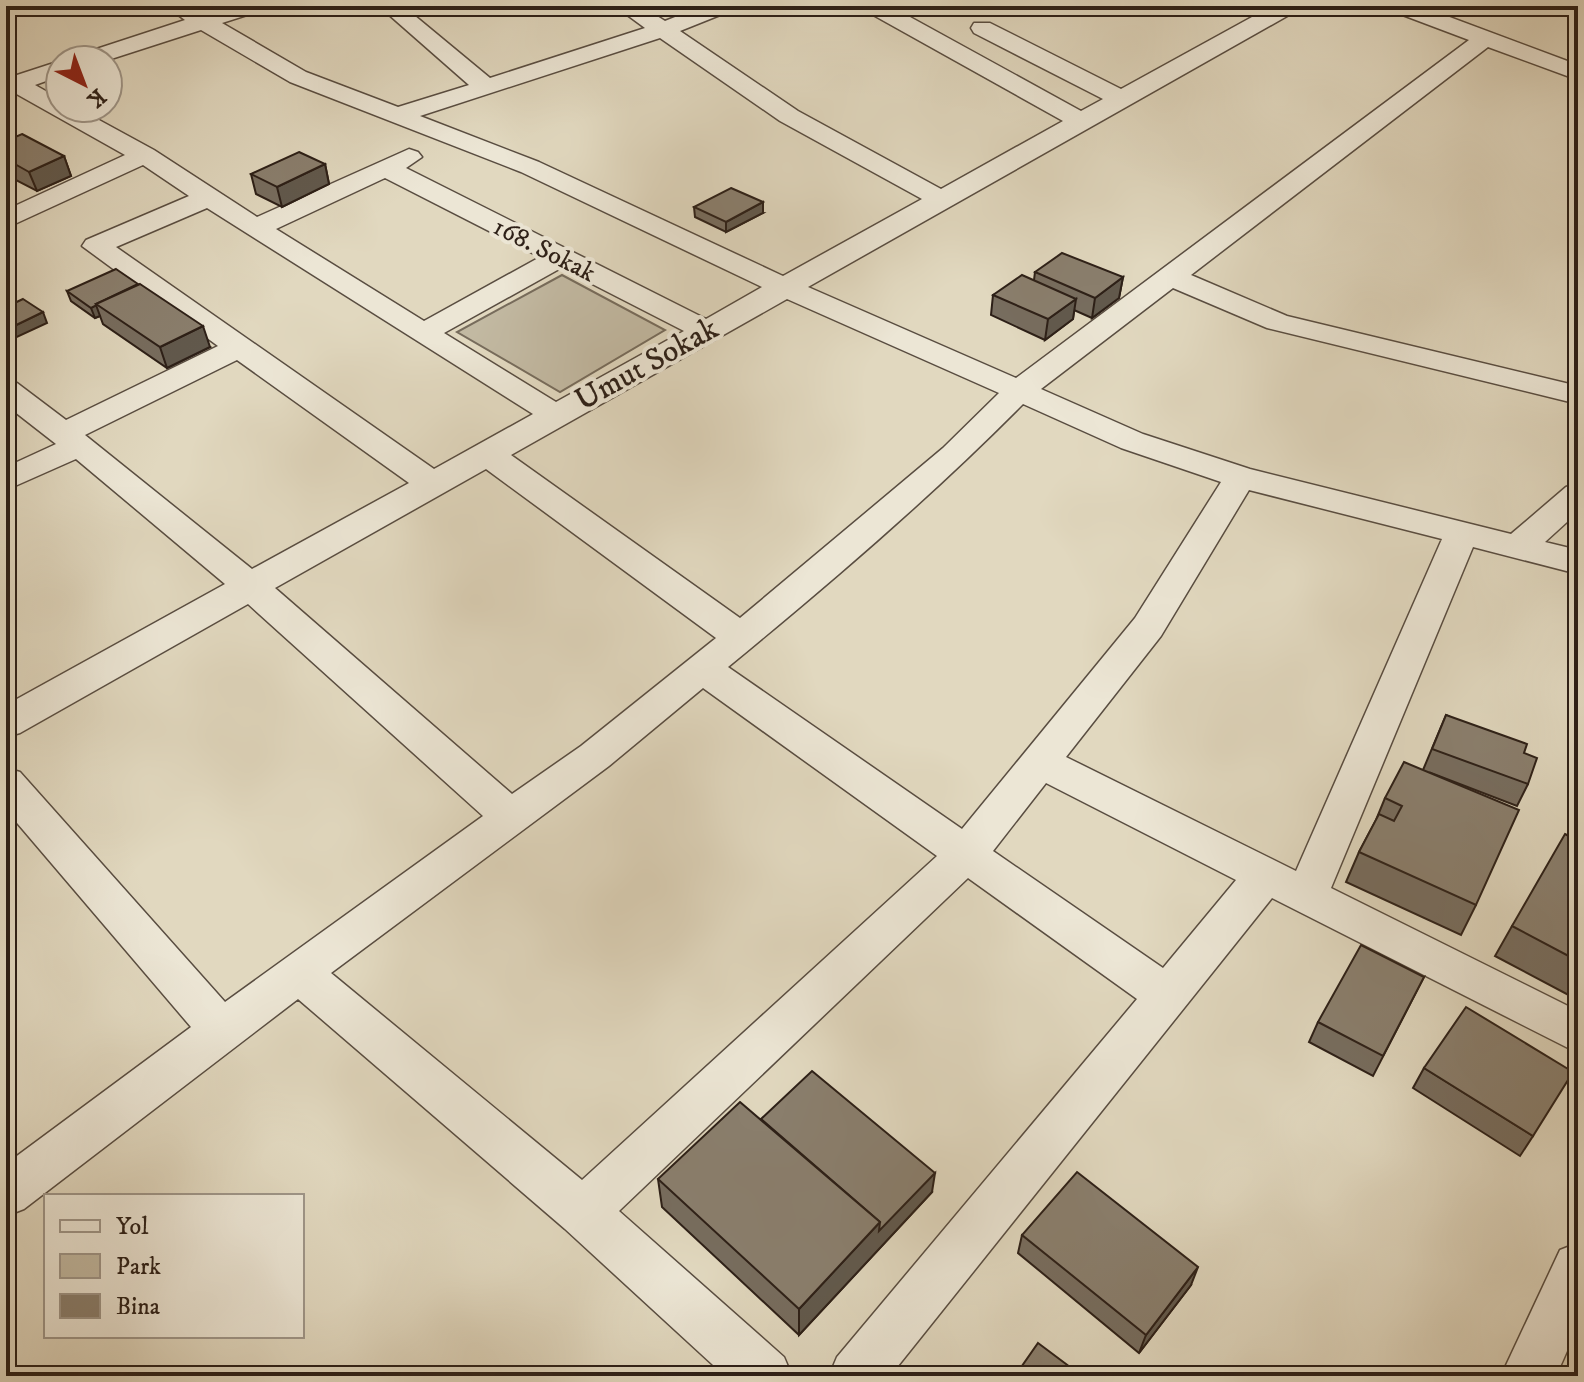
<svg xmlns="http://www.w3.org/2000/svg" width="1584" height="1382" viewBox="0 0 1584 1382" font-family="'IM FELL DW Pica',serif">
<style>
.green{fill:#c2b9a2;stroke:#776c5c;stroke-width:2}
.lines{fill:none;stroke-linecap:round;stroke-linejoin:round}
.street-casing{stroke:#594d41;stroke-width:3}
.street{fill:#ece6d5;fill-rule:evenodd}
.wall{fill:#776d5f;stroke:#2c1f17;stroke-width:2}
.shaded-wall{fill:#61594d;stroke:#2c1f17;stroke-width:2}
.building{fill:#8a7f6e;stroke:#2c1f17;stroke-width:2}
.labels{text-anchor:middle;stroke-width:8;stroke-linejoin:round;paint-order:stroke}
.far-street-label{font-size:26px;fill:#2c1f17;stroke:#ece6d5}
.street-label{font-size:32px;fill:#2c1f17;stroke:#ece6d5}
</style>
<rect width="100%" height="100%" fill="#e1d8bf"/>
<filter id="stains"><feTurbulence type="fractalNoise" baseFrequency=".0025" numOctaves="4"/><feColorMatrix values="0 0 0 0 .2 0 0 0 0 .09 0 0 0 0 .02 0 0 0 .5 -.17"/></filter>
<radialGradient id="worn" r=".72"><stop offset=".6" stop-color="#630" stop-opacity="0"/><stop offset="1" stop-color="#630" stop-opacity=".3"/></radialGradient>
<polygon class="green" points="562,275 665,330 560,392 457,332"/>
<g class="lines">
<defs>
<g id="street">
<path d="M166,6H193L206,14L230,6H263L260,11L222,23L306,72L398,107L469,85L379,6H403L490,78L645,28L615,6H641L665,21L703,6H733L730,11L680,31L798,111L941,189L1063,121L866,11L863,6H890L1081,111L1103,99L974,33L971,28L974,23H990L1121,89L1272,6H1299L1296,11L808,287L1016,378L1469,40L1392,11L1389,6H1420L1578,65V80L1488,47L1191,275L1287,316L1578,386V404L1267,328L1173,288L1041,389L1143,434L1250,469L1511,534L1566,487L1578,483V512L1545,542L1578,550V574L1473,547L1331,888L1578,1011V1053L1272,898L890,1376H829L837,1357L1137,999L968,878L619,1211L784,1357L792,1376H725L565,1229L298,999L24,1209L6,1216V1164L191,1027L6,810V768L20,772L225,1002L483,816L248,604L20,733L6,737V705L225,584L76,459L6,490V467L56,444L6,405V381L17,383L66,420L218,346L82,246L86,240L189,196L143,165L6,228V210L125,155L13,92L6,94V72L17,75L60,61V76L35,85L60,99V108H77L154,150L257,217L409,149L418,152L422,157L406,168L706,319L762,287L521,172L290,82L201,30L108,60H74L78,55L185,20ZM660,38L780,121L922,199L783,276L539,162L420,116ZM385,178L540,257L424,321L276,229ZM207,208L533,414L434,469L116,247ZM561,268L684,331L556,402L444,333ZM787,299L999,393L943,448L740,618L511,455ZM237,360L409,483L252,569L85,435ZM1023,404L1121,448L1221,482L1135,618L962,829L728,667C830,583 930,498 1023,404ZM486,469L716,638L581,746L512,794L275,588ZM1249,490L1442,539L1296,871L1066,757L1161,636ZM703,688L937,856L582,1180L331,973L609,766ZM1046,783L1236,880L1163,968L993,851Z"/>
<polygon points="1578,1243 1578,1326 1556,1376 1501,1376 1560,1250"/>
</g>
</defs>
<use href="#street" class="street-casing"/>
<use href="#street" class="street"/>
</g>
<g class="wall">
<polygon points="6,141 64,156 71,176 37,191 6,175"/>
<polygon points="325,164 329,184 282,207 256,194 251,174"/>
<polygon points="694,207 763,213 726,232 695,217"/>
<polygon points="1035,272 1123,277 1119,298 1092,318 1074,310 1073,319 1045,340 991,315 993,295 1034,280"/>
<polygon points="67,291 210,347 167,368 103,324 100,316 95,318 71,301"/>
<polygon points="1446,715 1524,753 1528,784 1517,806 1431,773 1476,905 1461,935 1346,882 1359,852 1376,820 1385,798 1423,770"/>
<polygon points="1578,818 1578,828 1574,826"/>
<polygon points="1578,841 1578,1000 1495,956 1512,926"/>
<polygon points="1424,977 1373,1076 1309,1042 1318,1022"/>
<polygon points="1424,1068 1533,1136 1520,1156 1413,1088"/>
<polygon points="761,1119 932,1192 799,1335 662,1207 658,1179"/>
<polygon points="1022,1235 1191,1285 1139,1353 1018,1253"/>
</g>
<g class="shaded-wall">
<polygon points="64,156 71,176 37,191 29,172"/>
<polygon points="325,164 329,184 282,207 277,187"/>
<polygon points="763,202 763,213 726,232 726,222"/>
<polygon points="1123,277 1119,298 1092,318 1095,298"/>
<polygon points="1076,299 1073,319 1045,340 1048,319"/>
<polygon points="96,305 100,316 95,318 91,308"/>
<polygon points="43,312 47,323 6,342 6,330"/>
<polygon points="203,326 210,347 167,368 160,347"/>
<polygon points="935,1173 932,1192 799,1335 799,1309 880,1222"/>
<polygon points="1198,1267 1191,1285 1139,1353 1146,1335"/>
</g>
<g class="building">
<polygon points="22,134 64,156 29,172 6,159 6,141"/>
<polygon points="299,152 325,164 277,187 251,174"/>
<polygon points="731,188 763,202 726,222 694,207"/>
<polygon points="1062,253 1123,277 1095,298 1035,272"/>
<polygon points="116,269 138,284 96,304 97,305 91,308 67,291"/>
<polygon points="1022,275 1076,299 1048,319 993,295"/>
<polygon points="140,284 203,326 160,347 96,304"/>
<polygon points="23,299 43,312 6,330 6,307"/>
<polygon points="1446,715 1527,744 1524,753 1537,758 1528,784 1432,749"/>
<polygon points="1404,762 1519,810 1476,905 1359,852 1379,814 1394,821 1402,806 1385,798"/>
<polygon points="1565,834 1578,841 1578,961 1512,926"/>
<polygon points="1361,945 1424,977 1383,1056 1318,1022"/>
<polygon points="1466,1007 1573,1072 1533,1136 1424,1068"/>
<polygon points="812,1071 935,1173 879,1231 880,1222 761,1119"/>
<polygon points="740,1102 880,1222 799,1309 658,1179"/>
<polygon points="1077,1172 1198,1267 1146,1335 1022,1235"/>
<polygon points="1038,1343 1082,1376 1015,1376"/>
</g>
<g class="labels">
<g class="far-street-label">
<text transform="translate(545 249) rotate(27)" y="9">168. Sokak</text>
</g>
<g class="street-label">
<text transform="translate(646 363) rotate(-29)" y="11">Umut Sokak</text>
</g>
</g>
<rect width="1584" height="1382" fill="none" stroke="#e1d8bf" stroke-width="32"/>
<rect x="8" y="8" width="1568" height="1366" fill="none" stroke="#2c1f17" stroke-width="4"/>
<rect x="16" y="16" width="1552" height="1350" fill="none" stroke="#2c1f17" stroke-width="2"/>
<rect x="44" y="1194" width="260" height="144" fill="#ece6d5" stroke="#9f9689" stroke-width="2"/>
<rect x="60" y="1220" width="40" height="12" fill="#ece6d5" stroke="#9f9689" stroke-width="2"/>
<text x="116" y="1234" font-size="24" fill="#2c1f17">Yol</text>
<rect x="60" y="1254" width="40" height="24" fill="#c2b9a2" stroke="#9f9689" stroke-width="2"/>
<text x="116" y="1274" font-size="24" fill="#2c1f17">Park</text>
<rect x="60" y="1294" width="40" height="24" fill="#8a7f6e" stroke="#9f9689" stroke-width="2"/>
<text x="116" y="1314" font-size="24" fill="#2c1f17">Bina</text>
<g transform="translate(84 84) rotate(138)"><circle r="38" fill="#ece6d5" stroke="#9f9689" stroke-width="2"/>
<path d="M0-6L14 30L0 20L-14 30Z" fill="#8f2418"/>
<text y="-12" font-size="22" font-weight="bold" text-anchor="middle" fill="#2c1f17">K</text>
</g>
<rect width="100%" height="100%" filter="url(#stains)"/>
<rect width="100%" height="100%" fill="url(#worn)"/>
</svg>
